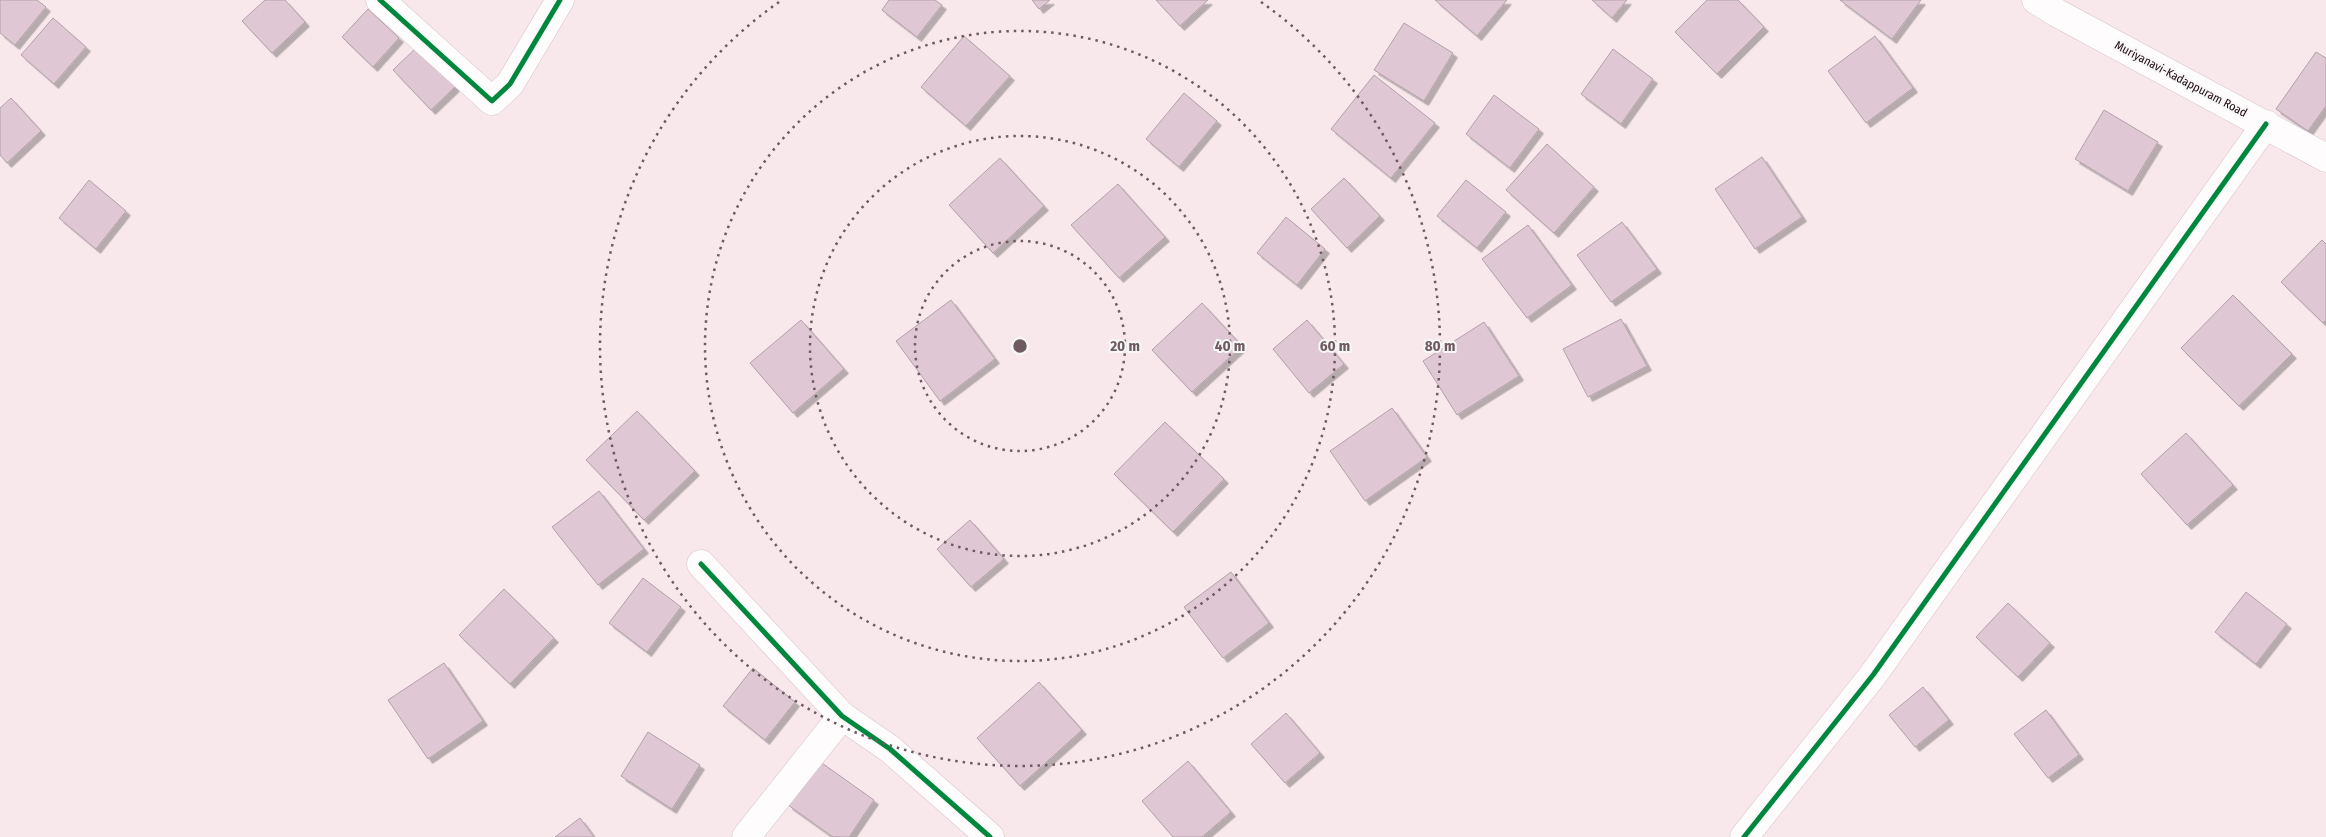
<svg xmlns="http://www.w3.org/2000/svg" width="2326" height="837" viewBox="0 0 2326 837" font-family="'Fira Sans Condensed',sans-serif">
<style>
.building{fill:#dfc7d4;stroke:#b2a1a9;filter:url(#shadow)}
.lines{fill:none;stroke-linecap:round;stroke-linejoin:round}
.street-casing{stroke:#d5c2c7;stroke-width:29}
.secondary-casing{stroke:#d5c2c7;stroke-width:29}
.street{stroke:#fefcfc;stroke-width:28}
.secondary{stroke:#fefcfc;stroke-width:28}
.cycleway-casing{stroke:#f7f7f7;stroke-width:8}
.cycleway{stroke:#00873e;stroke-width:5}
.ring{fill:none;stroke:#6e5a60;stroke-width:2.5;stroke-dasharray:2.5 5}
.labels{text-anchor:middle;stroke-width:4;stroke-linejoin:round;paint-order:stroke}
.street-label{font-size:12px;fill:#240d14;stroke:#f7f7f7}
.centre{fill:#6e5a60;stroke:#f7f7f7;stroke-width:2.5}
.ring-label{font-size:15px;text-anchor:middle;font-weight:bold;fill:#6e5a60;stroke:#f7f7f7;stroke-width:4;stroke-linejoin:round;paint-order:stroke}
</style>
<defs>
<filter id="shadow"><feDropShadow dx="4.5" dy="4.5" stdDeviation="0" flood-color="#0004"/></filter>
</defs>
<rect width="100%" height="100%" fill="#f8e8ec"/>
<g class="building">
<polygon points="0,0 37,0 46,7 15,45 0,33"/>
<polygon points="265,0 285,0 305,22 272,53 242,21"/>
<polygon points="889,0 935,0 942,5 917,37 882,10"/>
<polygon points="1032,0 1050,0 1039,9"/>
<polygon points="1156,0 1208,0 1180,26"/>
<polygon points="1435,0 1507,0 1477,36"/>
<polygon points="1592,0 1627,0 1612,18"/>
<polygon points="1707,0 1738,0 1764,27 1717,74 1675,32"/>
<polygon points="1840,0 1921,0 1892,39"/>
<polygon points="368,9 399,38 373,67 342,37"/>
<polygon points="53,18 86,47 54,84 21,55"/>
<polygon points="1404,23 1453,53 1424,101 1374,70"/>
<polygon points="964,36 1010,76 966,126 921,87"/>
<polygon points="1875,36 1913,88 1866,123 1828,71"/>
<polygon points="418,46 456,86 431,110 393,70"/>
<polygon points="1613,49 1653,79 1621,124 1581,94"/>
<polygon points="2316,52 2326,58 2326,106 2308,131 2276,109"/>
<polygon points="1374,75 1435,123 1391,178 1331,129"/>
<polygon points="1184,93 1217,121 1179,167 1146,139"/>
<polygon points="1494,95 1539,129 1510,168 1466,134"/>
<polygon points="11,98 41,131 7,163 0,155 0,108"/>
<polygon points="2104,110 2158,142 2128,191 2075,159"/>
<polygon points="1547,144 1594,187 1554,233 1506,190"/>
<polygon points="1762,157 1802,217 1755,249 1715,189"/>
<polygon points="1000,158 1044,206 993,253 949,205"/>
<polygon points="1344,178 1380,216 1347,248 1311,209"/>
<polygon points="89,180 126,211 96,249 59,218"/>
<polygon points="1466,180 1506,212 1477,248 1437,216"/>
<polygon points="1118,184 1165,237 1119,278 1071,225"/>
<polygon points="1286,217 1325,249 1297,285 1257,253"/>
<polygon points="1622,222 1657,269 1611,302 1577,255"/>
<polygon points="1528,225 1572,285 1527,318 1482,259"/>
<polygon points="2322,240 2326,244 2326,320 2323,323 2281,282"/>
<polygon points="2233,295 2292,354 2239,406 2181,348"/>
<polygon points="951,300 995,359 940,401 896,341"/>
<polygon points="1202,303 1242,346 1192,392 1152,350"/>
<polygon points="1621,319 1647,366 1588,397 1563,349"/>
<polygon points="801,320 844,369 793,413 750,363"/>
<polygon points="1307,320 1344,364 1309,393 1273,349"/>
<polygon points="1484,322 1519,376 1457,415 1423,361"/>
<polygon points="1392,408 1427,457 1365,501 1330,451"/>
<polygon points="637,411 695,471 644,520 586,460"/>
<polygon points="1165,422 1224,479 1173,532 1114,474"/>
<polygon points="2186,433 2233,485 2187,525 2141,474"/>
<polygon points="599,491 644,549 598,585 552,527"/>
<polygon points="970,520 1004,559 971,587 937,549"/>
<polygon points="1231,572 1269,623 1223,658 1184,607"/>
<polygon points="643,578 681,607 647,652 609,623"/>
<polygon points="504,589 554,638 510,684 459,635"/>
<polygon points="2246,592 2287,624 2256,664 2215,632"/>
<polygon points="2008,603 2050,643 2018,677 1976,637"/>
<polygon points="444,663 483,721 428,759 388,700"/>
<polygon points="753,668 795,702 765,740 723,706"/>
<polygon points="1039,682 1082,730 1020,786 977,738"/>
<polygon points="1923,687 1949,720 1915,747 1889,715"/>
<polygon points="2046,710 2079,755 2048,778 2014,734"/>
<polygon points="1286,713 1320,753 1285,783 1251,744"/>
<polygon points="648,732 700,765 672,809 621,776"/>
<polygon points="819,761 874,800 849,837 833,837 788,805"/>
<polygon points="1188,761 1231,812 1202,837 1173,837 1142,801"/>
<polygon points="580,818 594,837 555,837"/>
</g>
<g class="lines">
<defs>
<g id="street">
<polyline points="380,0 492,101 510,84 560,0"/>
<polyline points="701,564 842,716 890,749 990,837"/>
<polyline points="746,837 842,716"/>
<polyline points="1744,837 1873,675 2266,124"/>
</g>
<polyline id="secondary" points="2036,0 2057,13 2326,158"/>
</defs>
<use href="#street" class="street-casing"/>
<use href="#secondary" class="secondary-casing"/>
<use href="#street" class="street"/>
<use href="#secondary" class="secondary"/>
<defs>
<g id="cycleway">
<polyline points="380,0 492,101 510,84 560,0"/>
<polyline points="701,564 842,716 890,749 990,837"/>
<polyline points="1744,837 1873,675 2266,124"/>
</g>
</defs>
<use href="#cycleway" class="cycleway-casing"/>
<use href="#cycleway" class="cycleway"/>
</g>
<g class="ring">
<circle cx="1020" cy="346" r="105"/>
<circle cx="1020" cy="346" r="210"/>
<circle cx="1020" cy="346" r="315"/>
<path d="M1261 2A420 420 0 1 1 779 2"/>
</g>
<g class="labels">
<g class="street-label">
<text transform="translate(2181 79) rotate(28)" y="4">Muriyanavi-Kadappuram Road</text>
</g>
</g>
<circle cx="1020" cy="346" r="8" class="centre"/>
<g class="ring-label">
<text x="1125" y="351">20 m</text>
<text x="1230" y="351">40 m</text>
<text x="1335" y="351">60 m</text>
<text x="1440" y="351">80 m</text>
</g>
</svg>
